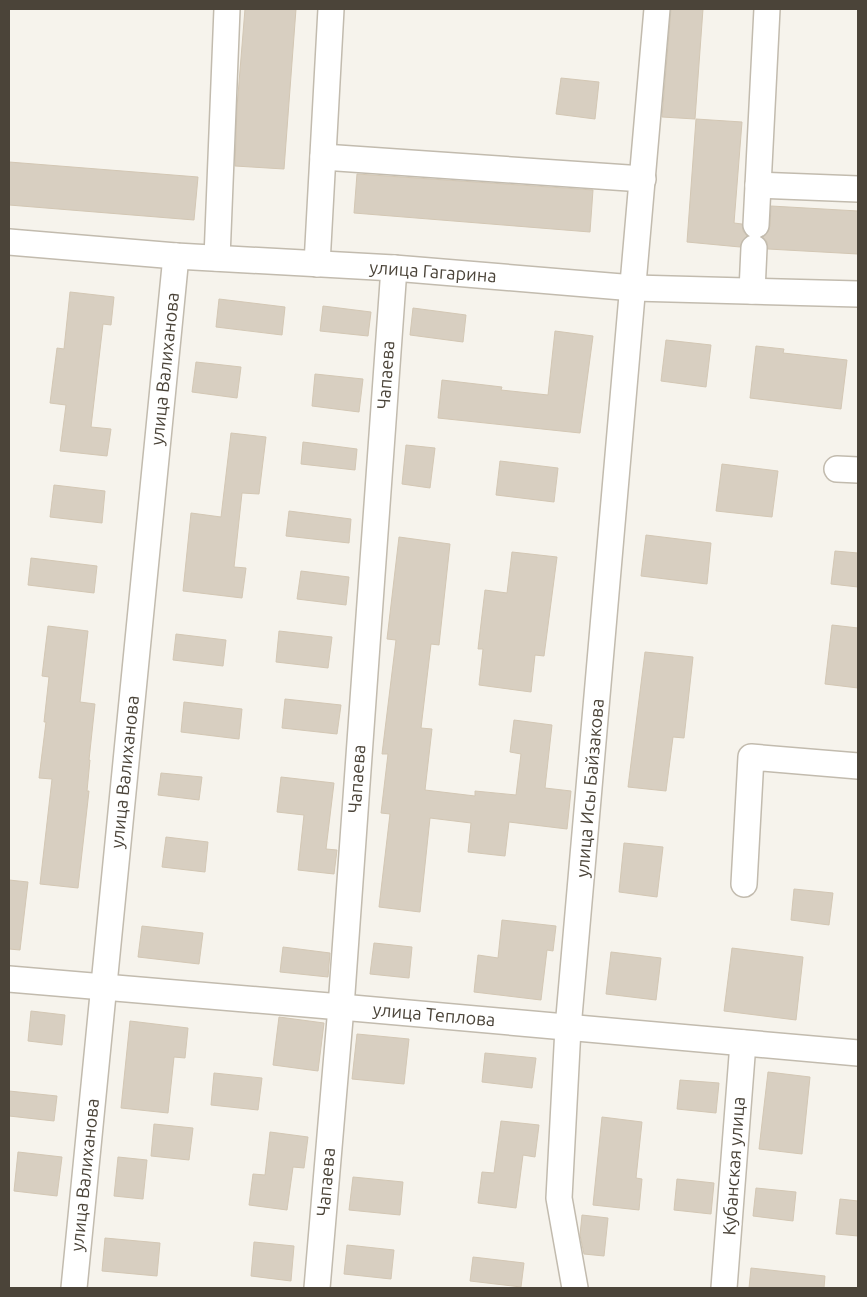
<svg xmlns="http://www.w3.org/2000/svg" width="867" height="1297" viewBox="0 0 867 1297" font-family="Ubuntu,sans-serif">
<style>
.building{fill:#d8cfc1;stroke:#d3c7b4}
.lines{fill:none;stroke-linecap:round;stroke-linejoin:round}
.minor-casing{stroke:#c2bbae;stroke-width:28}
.minor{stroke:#fff;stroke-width:25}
.labels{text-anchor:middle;stroke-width:4;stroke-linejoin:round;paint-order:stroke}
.street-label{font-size:18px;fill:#4b4439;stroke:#fff}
</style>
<rect width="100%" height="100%" fill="#f6f3ec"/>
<g class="building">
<polygon points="245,9 296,9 284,169 235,166 237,107"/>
<polygon points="671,9 703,9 695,119 662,117"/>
<polygon points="561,78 599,82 595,119 556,114"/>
<polygon points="696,119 742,122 734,223 742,224 743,231 747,236 742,241 740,247 687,242"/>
<polygon points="9,162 198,177 194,220 9,205"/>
<polygon points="357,174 593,190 590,232 354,213"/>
<polygon points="771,206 858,211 858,254 768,249 767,242 763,237 768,232 770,226"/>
<polygon points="70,292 114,297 111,325 103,324 91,427 111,429 107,456 60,451 66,405 50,403 57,348 64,349"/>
<polygon points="219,299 285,307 282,335 216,327"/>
<polygon points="323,306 371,312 368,336 320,331"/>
<polygon points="413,308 466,315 463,342 410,335"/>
<polygon points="555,331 593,336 580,433 438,418 442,380 502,387 501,390 548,395"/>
<polygon points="666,340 711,345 706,387 661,381"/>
<polygon points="756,346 784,349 783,353 847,360 841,409 750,398"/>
<polygon points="196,362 241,367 237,398 192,392"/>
<polygon points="315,374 363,379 359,412 312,406"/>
<polygon points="231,433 266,437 259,494 242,493 234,567 246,568 242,598 183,591 191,513 221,517"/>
<polygon points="303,442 357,449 355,470 301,464"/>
<polygon points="406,445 435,448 430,488 402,484"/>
<polygon points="500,461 558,468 554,502 496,495"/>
<polygon points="722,464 778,471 772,517 716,511"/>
<polygon points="54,485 105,491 102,523 50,517"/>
<polygon points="289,511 351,519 349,543 286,536"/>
<polygon points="646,535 711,543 707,584 641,576"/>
<polygon points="399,537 450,544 439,645 431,644 421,728 432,729 425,790 475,796 475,791 516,795 521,754 510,752 514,720 552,725 545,788 571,791 567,829 509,822 505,856 468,852 471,823 430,818 420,912 379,907 390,814 381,813 388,754 382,754 396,640 387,639"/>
<polygon points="835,551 858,553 858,587 831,584"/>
<polygon points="512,552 557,557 544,656 535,655 531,692 479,685 483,649 478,649 485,590 507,593"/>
<polygon points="31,558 97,566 94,593 28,585"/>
<polygon points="301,571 349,577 346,605 297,599"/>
<polygon points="832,625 858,628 858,688 825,684"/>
<polygon points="48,626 88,631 80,702 95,704 89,760 90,760 87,791 89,791 78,888 40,884 52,779 39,778 46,722 44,722 49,677 42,676"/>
<polygon points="279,631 332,637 328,668 276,662"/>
<polygon points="176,634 226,640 223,666 173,660"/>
<polygon points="645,652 693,657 684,738 673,737 666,791 628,787"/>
<polygon points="285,699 341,705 337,734 282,728"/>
<polygon points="184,702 242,709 239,739 181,732"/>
<polygon points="161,773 202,777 199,800 158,795"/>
<polygon points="281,777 334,783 326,849 337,850 334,874 298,870 304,815 277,812"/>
<polygon points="166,837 208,842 205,872 162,867"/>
<polygon points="624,843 663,847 657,897 619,892"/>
<polygon points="9,880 28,882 20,950 9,949"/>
<polygon points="794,889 833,893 829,925 791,920"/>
<polygon points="502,920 556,926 553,951 547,950 541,1000 474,992 478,955 498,958"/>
<polygon points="142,926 203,933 199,964 138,957"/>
<polygon points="374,943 412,947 409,978 370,974"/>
<polygon points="283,947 330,953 328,977 280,972"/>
<polygon points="732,948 803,957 796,1020 724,1011"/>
<polygon points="611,952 661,958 656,1000 606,994"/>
<polygon points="31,1011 65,1015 62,1045 28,1041"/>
<polygon points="279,1017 324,1023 318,1071 273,1065"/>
<polygon points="130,1021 188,1028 185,1058 174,1057 168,1113 121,1108"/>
<polygon points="357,1034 409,1039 404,1084 352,1079"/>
<polygon points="485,1053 536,1058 532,1088 482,1082"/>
<polygon points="768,1072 810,1077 802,1154 759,1149"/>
<polygon points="214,1073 262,1078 258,1110 211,1105"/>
<polygon points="680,1080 719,1083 716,1113 677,1109"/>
<polygon points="9,1091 57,1096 54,1121 9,1116"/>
<polygon points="602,1117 642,1122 636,1178 642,1179 639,1210 593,1205"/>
<polygon points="501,1121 539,1125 535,1157 523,1155 516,1208 478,1203 482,1172 494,1173"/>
<polygon points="154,1124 193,1128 189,1160 151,1156"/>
<polygon points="270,1132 308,1137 304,1168 293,1167 287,1210 249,1205 253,1174 265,1175"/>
<polygon points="18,1152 62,1157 57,1196 14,1191"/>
<polygon points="118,1157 147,1160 143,1199 114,1196"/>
<polygon points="353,1177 403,1182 400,1215 349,1210"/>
<polygon points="677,1179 714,1183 711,1214 674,1210"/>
<polygon points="756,1188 796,1192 793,1221 753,1216"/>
<polygon points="840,1199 858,1201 858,1236 836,1234"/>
<polygon points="582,1215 608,1218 604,1256 584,1254 580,1235"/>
<polygon points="105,1238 160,1243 157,1276 102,1271"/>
<polygon points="254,1242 294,1246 291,1281 251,1276"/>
<polygon points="347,1245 394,1250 391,1279 344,1274"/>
<polygon points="473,1257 524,1263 521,1287 470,1281"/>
<polygon points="751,1268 825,1276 824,1288 749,1288"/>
</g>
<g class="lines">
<defs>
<g id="minor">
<polyline points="323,157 643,179"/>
<polyline points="758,185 858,189"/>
<polyline points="756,225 767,9"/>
<polyline points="9,242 176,256 394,268 634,288 858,294"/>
<polyline points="217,258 227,9"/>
<polyline points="317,264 331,9"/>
<polyline points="752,291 754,248"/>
<polyline points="837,469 858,470"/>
<polyline points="744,884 751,757 858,766"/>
<polyline points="9,979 341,1007 858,1053"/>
<polyline points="74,1288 176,256"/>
<polyline points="317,1288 341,1007 394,268"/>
<polyline points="575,1288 559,1198 568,1028 657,9"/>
<polyline points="724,1288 743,1043"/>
</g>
</defs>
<use href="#minor" class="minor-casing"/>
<use href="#minor" class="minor"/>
</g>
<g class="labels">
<g class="street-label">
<text transform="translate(433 272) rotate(4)" y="6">улица Гагарина</text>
<text transform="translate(165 369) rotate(-84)" y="6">улица Валиханова</text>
<text transform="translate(386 375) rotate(-86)" y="6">Чапаева</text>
<text transform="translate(125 772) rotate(-84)" y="6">улица Валиханова</text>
<text transform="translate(357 779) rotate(-86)" y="6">Чапаева</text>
<text transform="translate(590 788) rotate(-85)" y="6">улица Исы Байзакова</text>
<text transform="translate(434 1015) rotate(5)" y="6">улица Теплова</text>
<text transform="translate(734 1166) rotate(-86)" y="6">Кубанская улица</text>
<text transform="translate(85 1175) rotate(-84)" y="6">улица Валиханова</text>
<text transform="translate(326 1182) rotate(-85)" y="6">Чапаева</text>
</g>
</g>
<rect width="867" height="1297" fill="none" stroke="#4b4439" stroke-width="20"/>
</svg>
